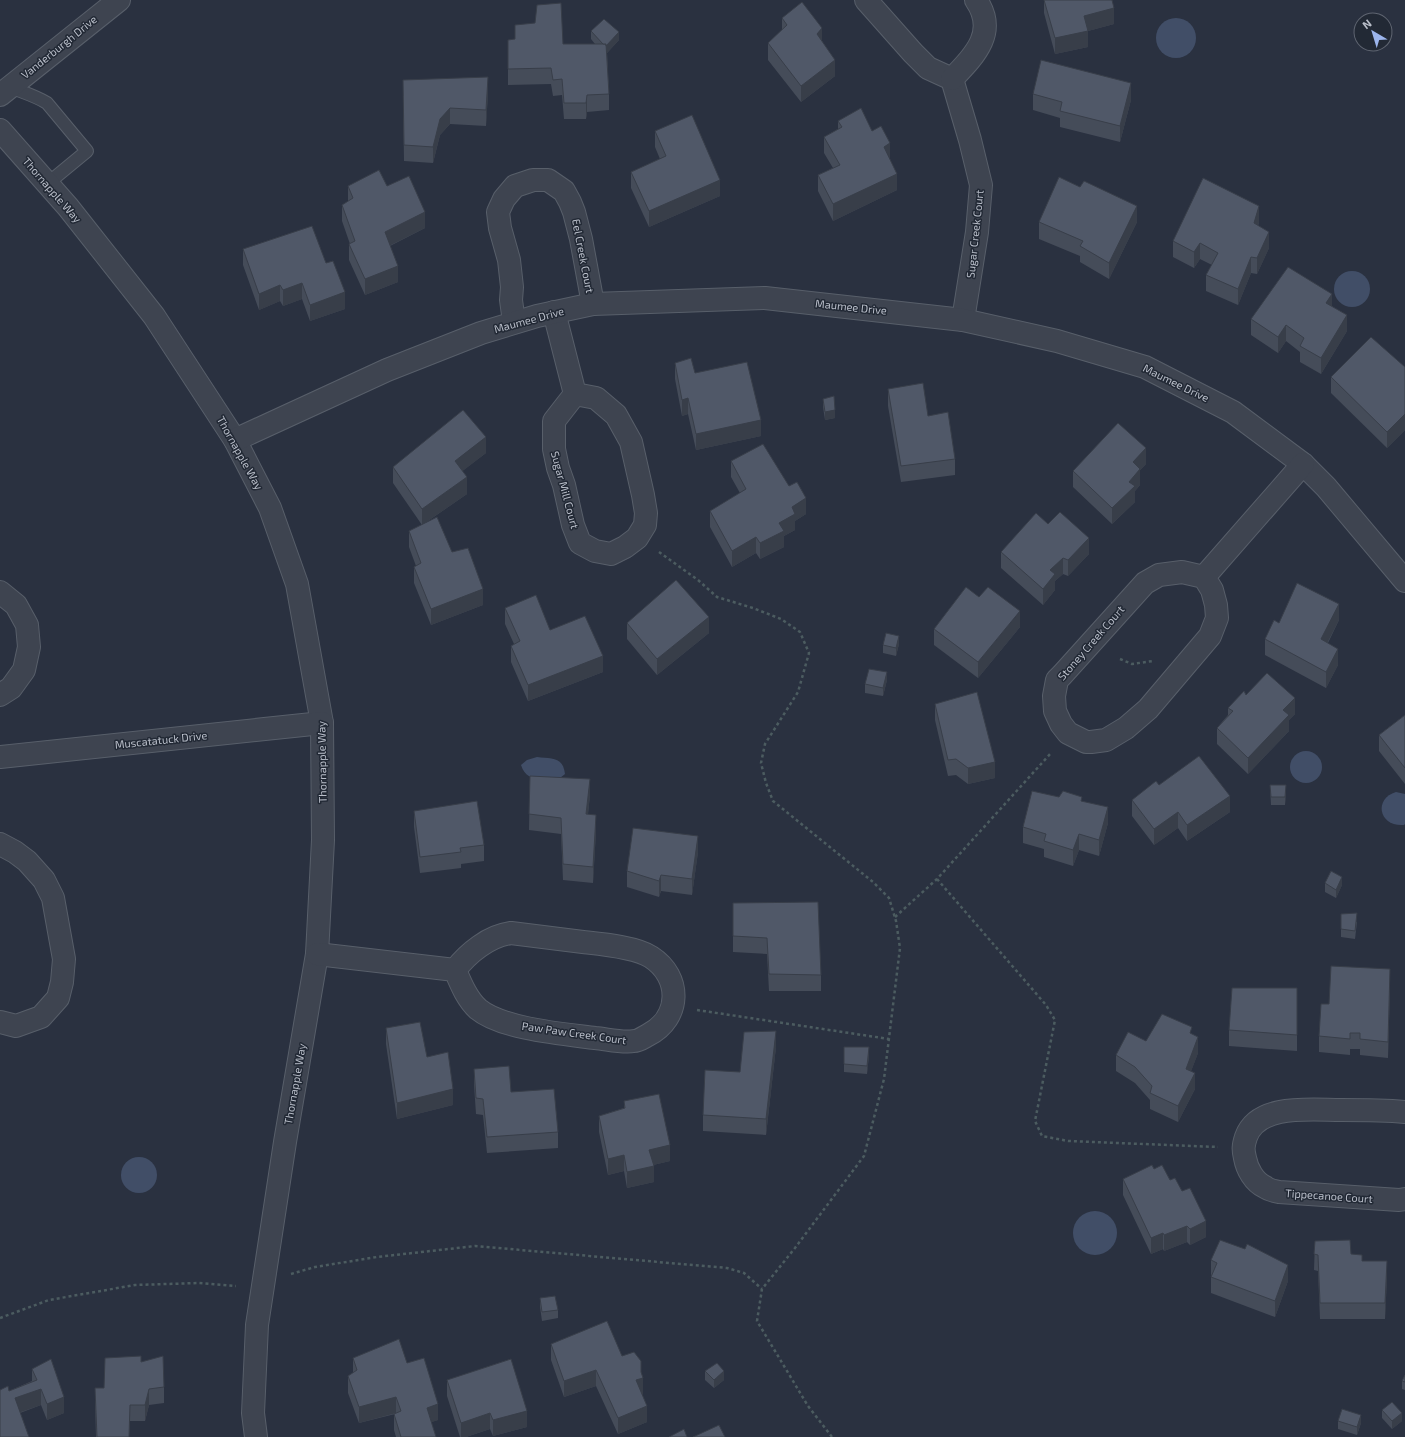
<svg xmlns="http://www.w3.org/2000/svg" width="1405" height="1437" viewBox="0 0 1405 1437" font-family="'Exo 2',sans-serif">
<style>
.water{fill:#414e67}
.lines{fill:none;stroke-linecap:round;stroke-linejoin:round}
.lane-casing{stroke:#585f6a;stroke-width:14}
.street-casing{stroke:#585f6a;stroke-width:24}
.path{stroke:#4c5c60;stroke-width:2.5;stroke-dasharray:3 3;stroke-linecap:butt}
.lane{stroke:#3e4450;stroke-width:12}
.street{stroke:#3e4450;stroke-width:22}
.wall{fill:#454c59}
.shaded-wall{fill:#383e49}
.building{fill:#505868;stroke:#383e49}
.labels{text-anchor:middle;stroke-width:3;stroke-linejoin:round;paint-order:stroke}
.street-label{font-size:11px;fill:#babfca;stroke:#222935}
</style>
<rect width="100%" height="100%" fill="#2a3140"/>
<g class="water">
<circle cx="1176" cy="38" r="20"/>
<circle cx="1352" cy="289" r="18"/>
<circle cx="1306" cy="767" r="16"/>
<path d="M537,757C551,759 563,756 565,774L560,778C544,778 527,784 521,765L527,760Z"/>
<path d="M1396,792L1405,794V824L1404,825C1379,827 1373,799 1396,792Z"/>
<circle cx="139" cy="1175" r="18"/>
<circle cx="1095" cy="1233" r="22"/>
</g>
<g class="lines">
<defs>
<path id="lane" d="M10,87C22,92 36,96 47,103L87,151L47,184"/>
<g id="street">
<polyline points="866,0 913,53 928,68 952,79 970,140 981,185 977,232 963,320"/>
<path d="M952,79C975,55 998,32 976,0"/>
<polyline points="0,95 119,0"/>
<polyline points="0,130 68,207 154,316 235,440 270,508 297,584 322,723 323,840 317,954 285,1142 257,1325 253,1413 256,1437"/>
<polyline points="554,312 575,394 554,421 554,449 558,468 564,485 573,525 580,543 595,551 611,554 625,547 637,538 645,525 646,513 643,495 631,442 616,415 596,398 575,394"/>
<polyline points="514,322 511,300 512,287 509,260 500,228 498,212 504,199 515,186 533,180 548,180 564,191 570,202 574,212 581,239 593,304"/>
<polyline points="235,440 387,370 481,333 537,316 593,304 765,298 963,320 1057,341 1145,367 1233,412 1303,464 1326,487 1405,581"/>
<polyline points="1204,577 1212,590 1216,605 1217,618 1210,636 1148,709 1126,728 1106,740 1091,742 1086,742 1068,733 1061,724 1055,711 1054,696 1057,680 1062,675 1145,583 1159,575 1182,572 1204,577 1303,464"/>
<polyline points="0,592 16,605 27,625 29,647 24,670 11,688 0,695"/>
<polyline points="0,757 322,723"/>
<polyline points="0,844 15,852 27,861 44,880 53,898 64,959 62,982 58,998 41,1017 16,1026 0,1022"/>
<path d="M317,954L455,970C461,984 467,999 478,1009C502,1029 564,1034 595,1038C607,1039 622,1043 634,1041C639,1041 644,1037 648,1035C681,1018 682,977 651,957C636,947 601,944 583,942C559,939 535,936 511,933C489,936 468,953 455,970"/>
<path d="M1405,1112C1384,1110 1363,1110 1341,1110C1312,1110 1258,1103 1246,1137C1243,1146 1243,1150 1245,1158C1247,1169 1254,1182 1265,1187C1269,1190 1274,1191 1279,1192L1399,1200L1405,1199"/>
</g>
</defs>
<use href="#lane" class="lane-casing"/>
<use href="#street" class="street-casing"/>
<g class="path">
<polyline points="659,552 698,580 717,597 753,608 781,619 800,632 809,653 798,692 765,744 761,763 766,783 773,801 873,882 889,898 896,921 900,948 884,1079 864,1156 795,1248 762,1289 757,1321 808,1406 832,1437"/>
<polyline points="1120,659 1132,664 1153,661"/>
<polyline points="937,879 1046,1005 1055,1020 1035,1121 1042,1136 1068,1141 1218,1147"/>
<polyline points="895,917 937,879 1051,753"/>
<polyline points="697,1010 889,1039"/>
<polyline points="291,1274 315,1267 377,1257 475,1246 727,1268 744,1273 762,1289"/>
<polyline points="0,1318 49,1300 135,1285 199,1283 236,1286"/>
</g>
<use href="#lane" class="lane"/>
<use href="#street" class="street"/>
</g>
<g class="wall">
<polygon points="1044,0 1112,0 1114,24 1088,31 1088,47 1055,54 1044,13"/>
<polygon points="782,18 822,41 835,76 801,102 768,60 768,43 782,30"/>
<polygon points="591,31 619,40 607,53 609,94 609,110 587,112 586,119 564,119 562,95 553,96 551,84 508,85 508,40 515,39 563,44 595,44 591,39"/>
<polygon points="488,93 486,126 450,124 440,135 433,163 404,161 403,96"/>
<polygon points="1033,94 1131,100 1120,142 1060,127 1060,118 1033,110"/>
<polygon points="838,121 872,131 890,159 897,190 833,221 818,191 818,175 833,168 824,153 824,137 838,129"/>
<polygon points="655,131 720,196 649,227 631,188 631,172 660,159 655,147"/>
<polygon points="348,186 387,186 425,228 390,246 398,282 365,295 349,260 349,244 350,244 342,221 342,205 348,202"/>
<polygon points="1039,222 1137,222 1109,279 1080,262 1080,256 1039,239"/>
<polygon points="1259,222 1258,226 1269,248 1257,274 1251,273 1238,305 1206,291 1206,275 1212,265 1200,259 1194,268 1173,257 1173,241"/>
<polygon points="243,249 326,263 345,309 310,321 302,299 283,306 280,301 259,310 243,265"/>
<polygon points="1332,306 1347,331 1321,374 1300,362 1300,352 1286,341 1278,353 1251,335 1251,319"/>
<polygon points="675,363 695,373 761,436 696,450 688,414 682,416 675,379"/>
<polygon points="1405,367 1405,430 1387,448 1331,393 1331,377"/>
<polygon points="888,389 928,416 955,459 955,475 901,482 888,406"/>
<polygon points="823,399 835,418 825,420 823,407"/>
<polygon points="486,453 462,471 467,494 425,523 452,552 483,605 431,625 414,583 414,567 416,566 409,547 409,531 422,525 393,483 393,467"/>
<polygon points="731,461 806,514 795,521 795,530 784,536 784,547 760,559 756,553 732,567 710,527 710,511 740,493 731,477"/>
<polygon points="1146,464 1140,470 1140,485 1135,491 1135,502 1112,524 1073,487 1073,471"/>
<polygon points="1048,524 1089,554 1068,576 1063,574 1055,581 1055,590 1043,605 1001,568 1001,552"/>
<polygon points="979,597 1020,627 978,678 934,645 934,629"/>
<polygon points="505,608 603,672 528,701 511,662 511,646 514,644 505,624"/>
<polygon points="1339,620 1328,643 1338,665 1326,688 1265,655 1265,639 1279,623"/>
<polygon points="627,623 709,633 657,675 627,639"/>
<polygon points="899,644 896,656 883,653 883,645"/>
<polygon points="887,680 883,696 865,693 865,684"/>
<polygon points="1246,695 1295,714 1289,720 1289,731 1248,774 1217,744 1217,728 1228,715 1228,708"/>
<polygon points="935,704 995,778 968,784 956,775 948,776 935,720"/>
<polygon points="1405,715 1405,784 1379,751 1379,735"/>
<polygon points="530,776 590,795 588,814 596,831 593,883 563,880 561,834 529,830"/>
<polygon points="1159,785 1230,812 1187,841 1178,828 1154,845 1132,816 1132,800"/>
<polygon points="1270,785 1286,793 1285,805 1271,805"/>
<polygon points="1059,797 1082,802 1108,823 1099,856 1079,850 1073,866 1044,857 1044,849 1023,843 1023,827"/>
<polygon points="414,811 484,845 484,861 461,864 461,868 420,873 414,827"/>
<polygon points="698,852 692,895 661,891 659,897 627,887 627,871"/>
<polygon points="1325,883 1342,885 1336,898 1325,892"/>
<polygon points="733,903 821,975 821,991 769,991 767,954 733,952"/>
<polygon points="1341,914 1357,922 1355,939 1341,937"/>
<polygon points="1390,985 1388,1058 1360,1055 1360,1049 1350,1049 1350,1055 1319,1052 1319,1036 1329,1004"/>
<polygon points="1297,988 1297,1051 1229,1046 1229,1030"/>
<polygon points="386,1028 427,1057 453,1105 397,1119 386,1044"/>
<polygon points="1192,1034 1198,1053 1191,1071 1195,1089 1178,1122 1150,1109 1150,1100 1135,1083 1116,1071 1116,1055 1146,1041"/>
<polygon points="776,1047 766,1135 703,1131 703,1115 740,1072"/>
<polygon points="869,1055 867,1074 844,1072 844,1064"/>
<polygon points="474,1069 511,1092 558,1132 558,1148 487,1153 483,1115 476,1114 474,1085"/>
<polygon points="624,1101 670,1161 653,1165 654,1182 627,1188 624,1171 608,1175 599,1132 599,1116 624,1108"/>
<polygon points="1154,1169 1170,1180 1182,1191 1206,1237 1190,1245 1187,1242 1164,1251 1163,1249 1151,1254 1123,1195 1123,1179"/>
<polygon points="1315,1241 1351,1254 1387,1277 1385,1319 1320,1319 1318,1271 1314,1270"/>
<polygon points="1245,1249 1288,1281 1275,1317 1211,1293 1211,1260"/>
<polygon points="540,1298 558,1310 558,1318 542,1321 540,1307"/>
<polygon points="551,1344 622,1356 641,1373 643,1394 642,1394 647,1422 618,1434 596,1386 564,1397 551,1360"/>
<polygon points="353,1358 407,1363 438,1420 431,1422 436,1437 396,1437 394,1430 394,1414 395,1414 359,1423 348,1393 348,1376 353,1373"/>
<polygon points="141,1361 164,1387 164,1403 149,1405 145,1421 130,1421 129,1437 96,1437 95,1404 95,1388 104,1388"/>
<polygon points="32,1369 64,1413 47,1420 41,1405 20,1413 9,1391 32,1381"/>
<polygon points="705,1371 724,1380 714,1388 705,1380"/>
<polygon points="1405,1375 1405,1390 1402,1389 1402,1381"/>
<polygon points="447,1380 527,1427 493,1436 490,1429 466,1437 460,1437 447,1396"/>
<polygon points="1382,1410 1402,1421 1392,1429 1382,1418"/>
<polygon points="1338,1421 1361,1423 1357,1435 1338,1429"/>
</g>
<g class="shaded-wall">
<polygon points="1114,8 1114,24 1088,31 1088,47 1055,54 1055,38 1084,16"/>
<polygon points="822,28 822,44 817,34"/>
<polygon points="619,32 619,40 606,54 606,46"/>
<polygon points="835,60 835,76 801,102 801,86"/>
<polygon points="488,77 488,93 486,126 486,110"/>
<polygon points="1131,83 1131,100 1120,142 1120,126"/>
<polygon points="587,95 587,112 586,119 586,103"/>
<polygon points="450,108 450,124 440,135 433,163 433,147 440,119"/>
<polygon points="890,143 890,159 884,147"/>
<polygon points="897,174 897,190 833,221 833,204"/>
<polygon points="720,180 720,196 649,227 649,211"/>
<polygon points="1137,206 1137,222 1109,279 1109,263"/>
<polygon points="1259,206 1259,222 1254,240 1254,223"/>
<polygon points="425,212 425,228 385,248 385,232"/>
<polygon points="1269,232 1269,248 1257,274 1257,258"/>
<polygon points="1200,243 1200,259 1194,268 1194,252"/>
<polygon points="1251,257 1251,273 1238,305 1238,289"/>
<polygon points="398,266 398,282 365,295 365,279"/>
<polygon points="302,283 302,299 283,306 283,290"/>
<polygon points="280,285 280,301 259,310 259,294"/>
<polygon points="345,292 345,309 310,321 310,305"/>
<polygon points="1332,294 1332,310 1326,303"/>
<polygon points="1347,315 1347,331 1321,374 1321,358"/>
<polygon points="1286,325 1286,341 1278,353 1278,337"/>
<polygon points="688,398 688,414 682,416 682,400"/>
<polygon points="835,410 835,418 825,420 825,412"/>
<polygon points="1405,414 1405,430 1387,448 1387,432"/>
<polygon points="761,420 761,436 696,450 696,434"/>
<polygon points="486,437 486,453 455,477 455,461"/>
<polygon points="1146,448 1146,464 1140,470 1140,485 1135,491 1135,502 1112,524 1112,508 1129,482 1133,462"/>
<polygon points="467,477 467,494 422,525 422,509"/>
<polygon points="806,498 806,514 795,521 795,530 784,536 784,547 760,559 760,543 779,523 792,507"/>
<polygon points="756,537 756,553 732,567 732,551"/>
<polygon points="1089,538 1089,554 1068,576 1068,560"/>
<polygon points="1063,558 1063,574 1055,581 1055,590 1043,605 1043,589 1050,570"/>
<polygon points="483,589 483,605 431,625 431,609"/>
<polygon points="1339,604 1339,620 1321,655 1321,639"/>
<polygon points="1020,611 1020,627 978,678 978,662"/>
<polygon points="709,617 709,633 657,675 657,659"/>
<polygon points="899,636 899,644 896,656 896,648"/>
<polygon points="1338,649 1338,665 1326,688 1326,672"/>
<polygon points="603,656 603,672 528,701 528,685"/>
<polygon points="887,672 887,680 883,696 883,688"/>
<polygon points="1295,698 1295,714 1289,720 1289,731 1248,774 1248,758 1283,710"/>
<polygon points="995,762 995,778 968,784 968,768"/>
<polygon points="590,779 590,795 586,830 586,814"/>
<polygon points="1286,785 1286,793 1285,805 1285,797"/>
<polygon points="1230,796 1230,812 1187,841 1187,825"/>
<polygon points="1108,807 1108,823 1099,856 1099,840"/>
<polygon points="1178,812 1178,828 1154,845 1154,829"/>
<polygon points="596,815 596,831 593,883 593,867"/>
<polygon points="1079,834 1079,850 1073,866 1073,850"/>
<polygon points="698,836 698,852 692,895 692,879"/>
<polygon points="661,875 661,891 659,897 659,881"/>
<polygon points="1342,877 1342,885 1336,898 1336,890"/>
<polygon points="1390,969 1390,985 1388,1058 1388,1042"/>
<polygon points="776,1031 776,1047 766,1135 766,1119"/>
<polygon points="1198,1037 1198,1053 1186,1085 1186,1069"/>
<polygon points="869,1047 869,1055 867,1074 867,1066"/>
<polygon points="1195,1073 1195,1089 1178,1122 1178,1106"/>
<polygon points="453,1089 453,1105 397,1119 397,1103"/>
<polygon points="670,1145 670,1161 649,1166 649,1150"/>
<polygon points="624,1155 624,1171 608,1175 608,1159"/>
<polygon points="654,1166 654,1182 627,1188 627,1172"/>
<polygon points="1206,1221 1206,1237 1190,1245 1190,1229"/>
<polygon points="1187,1226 1187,1242 1164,1251 1164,1235"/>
<polygon points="1163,1233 1163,1249 1151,1254 1151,1238"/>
<polygon points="1387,1261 1387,1277 1385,1319 1385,1303"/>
<polygon points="1288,1265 1288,1281 1275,1317 1275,1301"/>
<polygon points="641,1361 641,1379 643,1378 643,1394 636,1397 636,1380"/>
<polygon points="596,1370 596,1386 564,1397 564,1381"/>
<polygon points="724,1371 724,1380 714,1388 714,1380"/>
<polygon points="41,1389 41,1405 15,1414 15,1398"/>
<polygon points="149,1389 149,1405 145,1421 145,1405"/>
<polygon points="64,1397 64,1413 47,1420 47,1404"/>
<polygon points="396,1397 396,1413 359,1423 359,1407"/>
<polygon points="438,1404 438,1420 427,1424 427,1408"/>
<polygon points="647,1406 647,1422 618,1434 618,1418"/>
<polygon points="527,1411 527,1427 493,1436 493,1420"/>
<polygon points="490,1413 490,1429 466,1437 461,1437 461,1423"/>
<polygon points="1402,1413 1402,1421 1392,1429 1392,1421"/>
<polygon points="1361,1415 1361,1423 1357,1435 1357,1427"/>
</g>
<g class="building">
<polygon points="1044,0 1112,0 1114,8 1084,16 1088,31 1055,38"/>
<polygon points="802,2 822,28 817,34 835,60 801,86 768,43 787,25 782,18"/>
<polygon points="561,3 563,44 606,44 609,94 587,95 586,103 564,103 562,79 553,80 551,68 508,69 508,40 515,39 515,25 535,23 537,5"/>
<polygon points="604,19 619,32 606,46 606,44 603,44 591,31"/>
<polygon points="1041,60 1131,83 1120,126 1060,111 1062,102 1033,94"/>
<polygon points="488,77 486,110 450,108 440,119 433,147 404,145 403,80"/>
<polygon points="861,108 872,131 881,126 890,143 884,147 897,174 833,204 818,175 840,165 824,137 842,127 838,121"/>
<polygon points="692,115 720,180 649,211 631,172 666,156 655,131"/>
<polygon points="379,170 387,186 409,176 425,212 385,232 398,266 365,279 349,244 355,241 342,205 353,198 348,186"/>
<polygon points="1059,177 1080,187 1084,181 1137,206 1109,263 1080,246 1083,241 1039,222"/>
<polygon points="1203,178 1259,206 1254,223 1269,232 1257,258 1251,257 1238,289 1206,275 1218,253 1200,243 1194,252 1173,241"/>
<polygon points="312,226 326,263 333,261 345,292 310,305 302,283 283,290 280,285 259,294 243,249"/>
<polygon points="1288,267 1332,294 1326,303 1347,315 1321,358 1300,346 1304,338 1286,325 1278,337 1251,319"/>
<polygon points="1371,337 1405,367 1405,414 1387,432 1331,377"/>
<polygon points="691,358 695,373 747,362 761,420 696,434 688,398 682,400 675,363"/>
<polygon points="923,383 928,416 948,412 955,459 901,466 888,389"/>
<polygon points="834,396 835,410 825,412 823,399"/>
<polygon points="463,410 486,437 455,461 467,477 422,509 393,467"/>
<polygon points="1118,423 1146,448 1133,462 1140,469 1129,482 1135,486 1112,508 1073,471"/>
<polygon points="763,444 789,486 797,482 806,498 792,507 795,514 779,523 784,531 760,543 756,537 732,551 710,511 746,489 731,461"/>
<polygon points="1060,512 1089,538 1068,560 1063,558 1050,570 1055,574 1043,589 1001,552 1036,513 1048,524"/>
<polygon points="437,517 452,552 468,548 483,589 431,609 414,567 421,563 409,531"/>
<polygon points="676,580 709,617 657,659 627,623"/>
<polygon points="1297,583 1339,604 1321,639 1338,649 1326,672 1265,639 1274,620 1279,623"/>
<polygon points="966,587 979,597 988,587 1020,611 978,662 934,629"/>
<polygon points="536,595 550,630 585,616 603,656 528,685 511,646 520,641 505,608"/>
<polygon points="886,633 899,636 896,648 883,645"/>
<polygon points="869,669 887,672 883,688 865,684"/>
<polygon points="1267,673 1295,698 1283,710 1289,715 1248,758 1217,728 1233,711 1228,708 1244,691 1246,695"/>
<polygon points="977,692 995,762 968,768 956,759 948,760 935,704"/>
<polygon points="1405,715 1405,768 1379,735"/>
<polygon points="1199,756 1230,796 1187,825 1178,812 1154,829 1132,800 1156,781 1159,785"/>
<polygon points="530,776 590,779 586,814 596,815 593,867 563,864 561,818 529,814"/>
<polygon points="1270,785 1286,785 1285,797 1271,797"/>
<polygon points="1032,791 1059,797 1063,791 1082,797 1081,801 1108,807 1099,840 1079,834 1073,850 1044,841 1046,834 1023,827"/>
<polygon points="477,801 484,845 460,848 461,852 420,857 414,811"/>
<polygon points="633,828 698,836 692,879 661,875 659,881 627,871"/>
<polygon points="1331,871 1342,877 1336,890 1325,883"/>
<polygon points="818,902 821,975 769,974 767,938 733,936 733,903"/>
<polygon points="1357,913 1355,931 1341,929 1341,914"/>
<polygon points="1331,966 1390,969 1388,1042 1360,1039 1360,1033 1350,1033 1350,1039 1319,1036 1321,1004 1329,1004"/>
<polygon points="1232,988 1297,988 1297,1035 1229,1030"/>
<polygon points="1162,1014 1192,1027 1190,1033 1198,1037 1186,1069 1195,1073 1178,1106 1150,1093 1152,1086 1135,1067 1116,1055 1128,1032 1146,1041"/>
<polygon points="420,1022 427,1057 448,1052 453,1089 397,1103 386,1028"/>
<polygon points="776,1031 766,1119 703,1115 705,1070 740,1072 744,1032"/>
<polygon points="844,1047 869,1047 867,1066 844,1064"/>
<polygon points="509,1066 511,1092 554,1089 558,1132 487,1137 483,1099 476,1098 474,1069"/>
<polygon points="659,1094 670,1145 649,1150 654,1166 627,1172 624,1155 608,1159 599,1116 625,1108 624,1101"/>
<polygon points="1152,1165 1154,1169 1162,1165 1170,1180 1175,1178 1182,1191 1190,1188 1206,1221 1190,1229 1187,1226 1164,1235 1163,1233 1151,1238 1123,1179"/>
<polygon points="1220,1240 1245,1249 1247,1244 1288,1265 1275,1301 1211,1277 1217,1263 1211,1260"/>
<polygon points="1350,1240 1351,1254 1362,1255 1362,1261 1387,1261 1385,1303 1320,1303 1318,1255 1314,1254 1315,1241"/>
<polygon points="555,1296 558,1310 542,1312 540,1298"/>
<polygon points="607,1321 622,1356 634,1352 641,1361 641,1372 643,1378 636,1380 647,1406 618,1418 596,1370 564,1381 551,1344"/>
<polygon points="399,1339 407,1363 424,1358 438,1404 427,1408 436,1437 401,1437 394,1414 401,1411 396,1397 359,1407 348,1376 357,1370 353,1358"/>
<polygon points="141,1356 141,1362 163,1356 164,1387 149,1389 145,1405 130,1405 129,1437 97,1437 95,1388 104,1388 105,1358"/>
<polygon points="51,1359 64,1397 47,1404 41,1389 15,1398 29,1437 0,1437 0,1390 8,1386 9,1391 37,1380 32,1369"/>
<polygon points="511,1359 527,1411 493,1420 490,1413 461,1423 447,1380"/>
<polygon points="717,1363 724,1371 714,1380 705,1371"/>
<polygon points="1405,1375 1405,1382 1402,1381"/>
<polygon points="1392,1402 1402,1413 1392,1421 1382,1410"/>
<polygon points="1342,1409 1361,1415 1357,1427 1338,1421"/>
<polygon points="719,1425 725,1437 693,1437"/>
<polygon points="684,1429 687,1437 669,1437"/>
</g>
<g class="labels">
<g class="street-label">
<text transform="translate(59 47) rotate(-39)" y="4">Vanderburgh Drive</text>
<text transform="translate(52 190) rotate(49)" y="4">Thornapple Way</text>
<text transform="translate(975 234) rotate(-84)" y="4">Sugar Creek Court</text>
<text transform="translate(583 256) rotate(79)" y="4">Eel Creek Court</text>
<text transform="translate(851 307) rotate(6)" y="4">Maumee Drive</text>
<text transform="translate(529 320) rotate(-15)" y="4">Maumee Drive</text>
<text transform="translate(1176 383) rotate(26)" y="4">Maumee Drive</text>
<text transform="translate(240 453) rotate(61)" y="4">Thornapple Way</text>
<text transform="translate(565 490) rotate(75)" y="4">Sugar Mill Court</text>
<text transform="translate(1091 643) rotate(-49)" y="4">Stoney Creek Court</text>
<text transform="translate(161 740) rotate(-6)" y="4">Muscatatuck Drive</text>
<text transform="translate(322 762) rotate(-91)" y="4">Thornapple Way</text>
<text transform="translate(574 1033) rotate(8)" y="4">Paw Paw Creek Court</text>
<text transform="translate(295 1084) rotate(-80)" y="4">Thornapple Way</text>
<text transform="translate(1329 1196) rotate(4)" y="4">Tippecanoe Court</text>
</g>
</g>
<g transform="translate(1373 32) rotate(322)"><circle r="19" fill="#222935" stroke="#5f6571"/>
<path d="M0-3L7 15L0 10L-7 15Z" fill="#9cb5ed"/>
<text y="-6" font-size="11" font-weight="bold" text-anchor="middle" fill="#babfca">N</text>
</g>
</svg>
